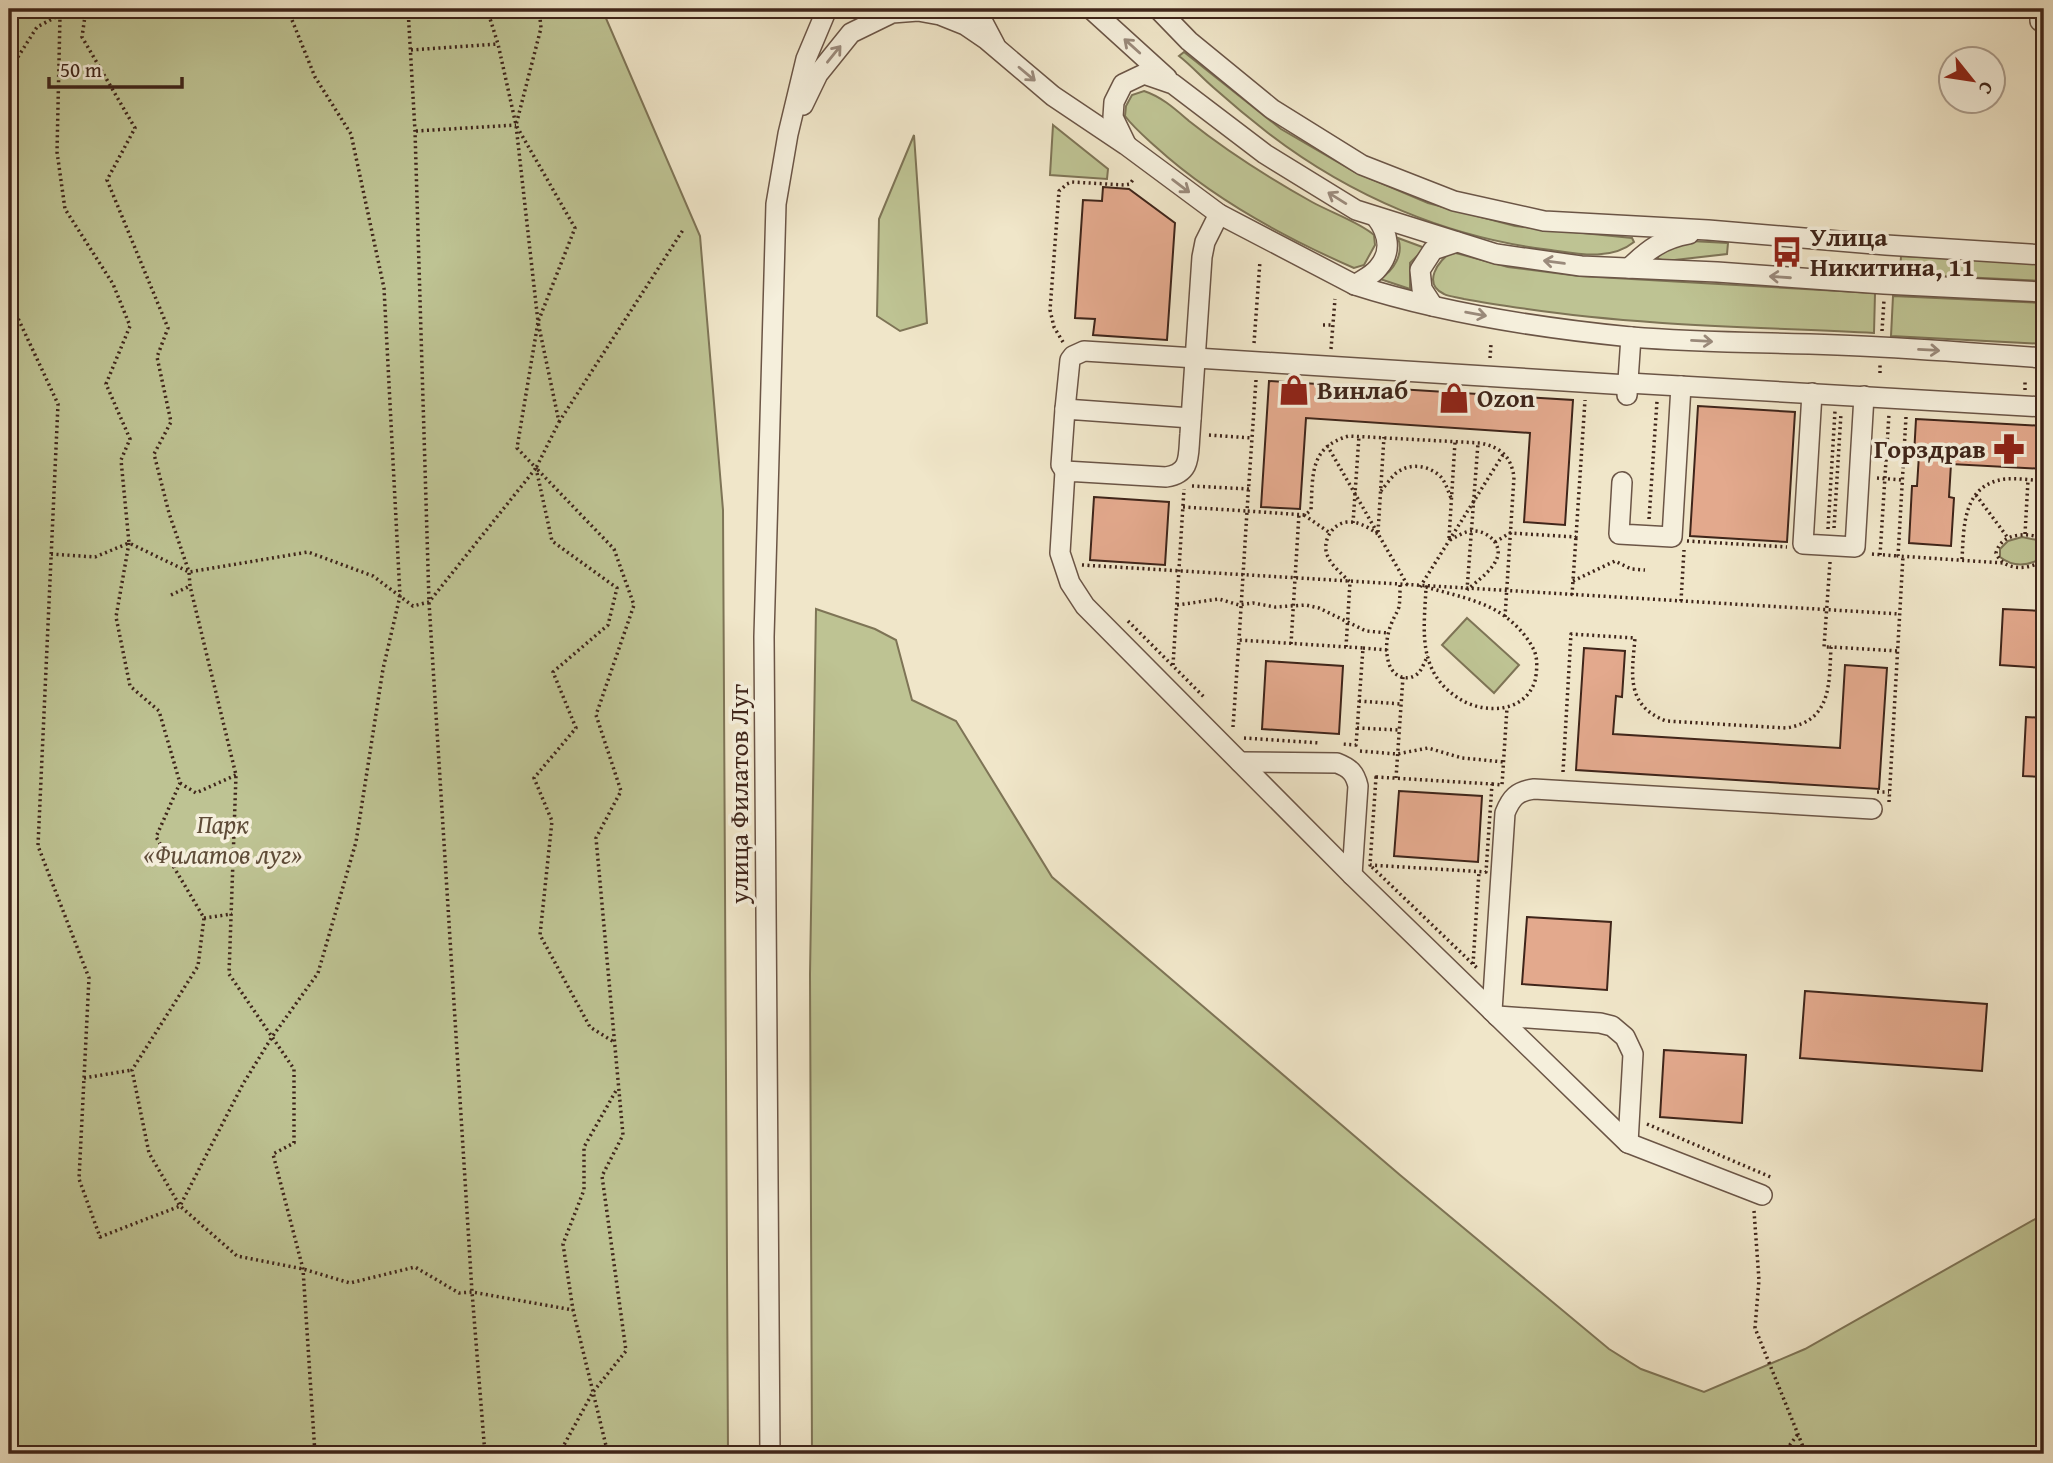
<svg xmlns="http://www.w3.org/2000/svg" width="2053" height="1463" viewBox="0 0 2053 1463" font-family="'Gentium Book Plus',serif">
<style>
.green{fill:#bec393;stroke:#7e7456;stroke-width:2}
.building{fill:#e3a98d;stroke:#3f251a;stroke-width:2}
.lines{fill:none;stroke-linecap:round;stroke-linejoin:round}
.minor-casing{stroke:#6b5546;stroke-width:22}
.path{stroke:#3f251a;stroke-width:3.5;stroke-dasharray:2 3.5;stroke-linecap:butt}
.minor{stroke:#f5efdc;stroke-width:19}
.oneway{stroke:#9a8a7b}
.labels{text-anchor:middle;stroke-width:7;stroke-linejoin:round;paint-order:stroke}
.poi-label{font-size:26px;font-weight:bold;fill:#3f251a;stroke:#f5efdc;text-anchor:start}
.street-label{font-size:26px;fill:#3f251a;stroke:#f5efdc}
.park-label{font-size:26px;font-style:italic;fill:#5f4c38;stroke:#f5efdc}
</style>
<rect width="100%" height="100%" fill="#f0e6c9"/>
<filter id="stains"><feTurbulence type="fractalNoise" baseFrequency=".00286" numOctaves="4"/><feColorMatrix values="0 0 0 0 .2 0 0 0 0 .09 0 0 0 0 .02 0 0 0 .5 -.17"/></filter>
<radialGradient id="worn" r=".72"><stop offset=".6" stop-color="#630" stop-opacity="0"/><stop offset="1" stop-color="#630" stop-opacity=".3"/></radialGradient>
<g class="green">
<polygon points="9,9 602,9 700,236 723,510 728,1454 9,1454"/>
<path d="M1184,52L1281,129L1355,172L1428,203L1515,226L1632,238L1634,242C1611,261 1578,254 1551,250C1448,238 1350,196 1268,133C1250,119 1232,104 1214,88C1202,78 1192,66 1179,56Z"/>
<path d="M1144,91C1162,97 1175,109 1189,121C1228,152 1269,178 1312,202C1330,212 1361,223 1374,235L1375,245L1364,265L1354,268C1283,237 1213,199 1156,147C1145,137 1134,128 1125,116L1126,106L1132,95Z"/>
<polygon points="1053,125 1108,169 1107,179 1050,175"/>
<polygon points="914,135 927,323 900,331 877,316 879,219"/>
<path d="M1398,238L1425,248L1410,263V289L1380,279C1394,270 1404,254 1398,238Z"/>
<polygon points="1691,241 1728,243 1727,254 1666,261 1658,259 1658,255 1665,250"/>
<path d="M1452,252L1508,267L1579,276L1875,293L1874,333C1758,327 1642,326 1527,309C1506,306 1485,303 1464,299C1458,297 1449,297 1444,294C1422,284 1438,260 1452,252Z"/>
<polygon points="1901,256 2044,263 2044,281 1900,274"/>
<polygon points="1893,296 2044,303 2044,344 1891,336"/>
<path d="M2022,537L2042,541L2044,543V557C2029,566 2014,568 2000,557V549L2008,541Z"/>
<polygon points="816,609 875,629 896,640 912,700 956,721 1052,877 1400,1175 1609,1349 1641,1369 1704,1392 1805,1349 2044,1214 2044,1454 812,1454 810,974"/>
<polygon points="1467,618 1519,665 1494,693 1442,645"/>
</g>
<g class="building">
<polygon points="1103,187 1129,189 1175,223 1167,340 1093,335 1095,319 1075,318 1083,200 1102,201"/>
<polygon points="1269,381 1573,400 1565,525 1524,522 1530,433 1306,418 1300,509 1261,507"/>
<polygon points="1698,406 1795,412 1787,542 1690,536"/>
<polygon points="1916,419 2044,426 2044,469 1951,464 1949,497 1954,498 1951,546 1909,543 1912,486 1917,486 1919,455 1914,455"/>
<polygon points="1094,497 1169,502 1165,565 1090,560"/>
<polygon points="2003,609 2044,611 2044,668 2000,665"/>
<polygon points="1584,648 1625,651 1622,697 1616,696 1613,734 1840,748 1845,665 1887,668 1879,789 1576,770"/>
<polygon points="1266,661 1343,666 1339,734 1262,729"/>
<polygon points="2026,717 2044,718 2044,777 2023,776"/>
<polygon points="1399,791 1482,796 1478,862 1394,856"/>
<polygon points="1527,917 1611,922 1607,990 1522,984"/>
<polygon points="1805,991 1987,1004 1982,1071 1800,1058"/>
<polygon points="1664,1050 1746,1055 1742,1123 1660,1117"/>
</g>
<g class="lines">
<defs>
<g id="minor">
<polyline points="976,9 995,45"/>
<polyline points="1091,9 1167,78"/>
<polyline points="1158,9 1189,41 1272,109 1362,165 1454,201 1544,221 1708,230 1886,245 2044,255"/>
<polyline points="2040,9 2040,21 2044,21"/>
<path d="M803,105L818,74L851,33L892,13L918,11L940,15L965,25L987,40L1053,96L1126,145L1219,214L1355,285C1442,313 1540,328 1631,337C1714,344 1797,342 1880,347C1935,350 1990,354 2044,358"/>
<polyline points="1126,144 1113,117 1114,102 1123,84 1144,74 1173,84 1265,154 1356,210 1496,254 1581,266 1717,272 1884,284 2044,292"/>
<path d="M1219,214L1205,242L1202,257L1190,434C1188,455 1192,473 1166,477L1065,471L1060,553L1070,583L1085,606L1352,875L1628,1143L1762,1195"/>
<path d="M1629,268C1649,249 1662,239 1689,234"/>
<path d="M1355,285C1362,280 1373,275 1378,268C1393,251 1388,233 1376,217"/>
<polyline points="1433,306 1422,289 1420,270 1433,250 1457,242"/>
<polyline points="1628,383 2044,407"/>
<polyline points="1812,393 1803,544 1855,547 1864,396"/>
<polyline points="1627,395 1631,337"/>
<polyline points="1065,409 1070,360 1073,356 1084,351 1628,385"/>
<polyline points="1065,471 1061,465 1065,409 1191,418"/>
<polyline points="1622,482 1619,534 1672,537 1681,386"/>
<path d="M1240,762L1337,763C1350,768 1355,773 1358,786L1352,875"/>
<path d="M1492,1011L1505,813C1511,798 1517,791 1534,789L1872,809"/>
<polyline points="1497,1016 1600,1023 1612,1026 1625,1037 1633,1054 1628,1143"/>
<polyline points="770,1454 764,637 776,204 788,134 806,59 827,9"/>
</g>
</defs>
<use href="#minor" class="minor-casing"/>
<g class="path">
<polyline points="58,9 60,16 57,152 65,209 113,284 130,326 106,384 130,439 121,460 129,543 189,572 308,552 373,576 413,606 429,602 536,468"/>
<polyline points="86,9 82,37 135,128 107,180 168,328 157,357 171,422 154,454 169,513 189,572 190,586 236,775 229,974 294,1069 294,1143 273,1154 303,1269 315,1454"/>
<polyline points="334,9 335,17"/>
<polyline points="408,9 415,131 429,602 472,1292 485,1454"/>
<polyline points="487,9 498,44 516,125 538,322 517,448 536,468 552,541 617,588 608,625 553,672 576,728 534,778 552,821 540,935 590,1027 614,1042"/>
<polyline points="539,9 541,28 516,125 575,228 538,322 559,422 536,468 614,549 634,605 596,715 621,791 596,838 623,1135 602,1176 626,1351 593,1392 608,1454"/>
<polyline points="411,50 498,44"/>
<polyline points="9,71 37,27 71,9"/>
<polyline points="416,131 516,125"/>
<polyline points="9,299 58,404 38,846 89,978 79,1179 100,1237 180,1206 243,1084 272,1037 318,973 356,842 383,669 400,596 384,288 351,134 315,77 290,15 286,9"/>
<polyline points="1323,325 1333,325"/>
<polyline points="1882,331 1884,300"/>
<polyline points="1063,342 1054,327 1050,310 1059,191 1067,184 1072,182 1124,185 1130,184 1134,178"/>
<polyline points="1254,343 1260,261"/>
<polyline points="1331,349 1335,299"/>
<polyline points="1490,358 1491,344"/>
<polyline points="1880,373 1880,363"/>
<path d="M1256,380L1247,511L1305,515L1311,510C1313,475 1309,447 1349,436L1480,443C1500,447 1511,456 1514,477L1505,617"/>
<polyline points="2025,390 2025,382"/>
<polyline points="1906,417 1898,556 2003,563"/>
<polyline points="559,422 683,230"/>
<polyline points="1209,435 1252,438"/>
<polyline points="1327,445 1408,586"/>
<polyline points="1877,478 1902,480"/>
<polyline points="1192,486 1249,489"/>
<path d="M1381,491C1385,486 1390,479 1395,474C1409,462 1429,465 1441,477C1446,483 1448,491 1451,498"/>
<polyline points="1976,495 2008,538"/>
<polyline points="1183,507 1247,511 1239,640"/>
<polyline points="1304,515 1330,533"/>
<polyline points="1649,519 1657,401"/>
<polyline points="1353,523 1359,436"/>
<polyline points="1834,528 1841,413"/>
<polyline points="1828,529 1835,411"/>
<polyline points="1378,532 1384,437"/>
<polyline points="2025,534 2028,480"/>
<polyline points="1449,538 1455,442"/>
<path d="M2044,539C2029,532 2001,532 1996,553C2004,572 2030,570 2044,560"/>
<path d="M1450,540C1456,537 1465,531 1472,531C1485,530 1500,541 1498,555C1495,569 1477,581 1467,590"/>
<polyline points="1687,541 1787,547"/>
<polyline points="1495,542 1510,533 1576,537 1585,400"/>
<polyline points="129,543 116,617 130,686 159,711 180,783 156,837 204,918 198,966 132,1070 149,1153 180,1206 237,1256 303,1269 350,1283 415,1267 459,1293 472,1292 573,1310"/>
<polyline points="51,554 95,557 129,543"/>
<polyline points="1872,554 1898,556"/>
<polyline points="1880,555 1889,414"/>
<path d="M1962,559C1964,527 1962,485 2005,479C2018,478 2032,480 2044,481"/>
<polyline points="1830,562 1824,647 1831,647"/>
<polyline points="1082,565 1900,614"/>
<polyline points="1573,581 1615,561 1631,569 1645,570"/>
<path d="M1400,585C1400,593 1400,600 1399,607C1397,613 1394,617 1392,622C1387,634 1385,647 1388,660C1390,673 1403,683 1416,675C1422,671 1424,662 1428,656"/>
<polyline points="1420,587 1504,453"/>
<path d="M1426,587C1450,594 1476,599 1497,611C1512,620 1526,634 1534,650C1538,659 1537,671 1535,681C1525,712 1488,714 1463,701C1451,694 1440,685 1433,671C1420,646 1425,615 1426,587Z"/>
<polyline points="1467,590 1478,443"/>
<polyline points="171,595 190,586"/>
<polyline points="1572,595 1576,537"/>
<polyline points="1681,601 1684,550"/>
<polyline points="1177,605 1219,599 1239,605 1253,603 1275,607 1306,605 1319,608 1366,631 1388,633"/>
<polyline points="1128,621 1204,697"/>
<polyline points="1291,644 1299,514"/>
<path d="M1346,647L1350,582C1343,575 1332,566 1328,557C1321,543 1331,524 1347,522C1359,521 1369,528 1378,534"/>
<polyline points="1363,648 1387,650"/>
<polyline points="1173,665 1184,489"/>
<polyline points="1359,701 1401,704"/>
<polyline points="1233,727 1239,640 1363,648 1356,745 1342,744"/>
<polyline points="1357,728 1399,730"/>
<polyline points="1244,738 1320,743"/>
<polyline points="1360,751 1397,754 1428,748 1462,758 1504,762"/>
<path d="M1563,772L1571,634L1635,638C1632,674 1625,705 1666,721L1786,728C1832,721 1829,684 1831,647L1898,651"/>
<polygon points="1376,777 1492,784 1486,872 1370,865"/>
<polyline points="1396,778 1403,677"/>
<polyline points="180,783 196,793 236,775"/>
<polyline points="1492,784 1502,785 1507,708"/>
<polyline points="1877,792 1889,792"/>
<polyline points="1889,802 1903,556"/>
<polyline points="1372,867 1477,968"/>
<polyline points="204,918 232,914"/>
<polyline points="1473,964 1479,872"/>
<polyline points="84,1078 132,1070"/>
<polyline points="1647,1124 1773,1178"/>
<polyline points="1754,1211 1759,1280 1755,1328 1806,1454"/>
<polyline points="559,1454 593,1392 573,1310 563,1244 584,1190 584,1147 617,1089"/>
<polyline points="1783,1454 1798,1434"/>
</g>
<use href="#minor" class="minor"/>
</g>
<defs><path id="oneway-shaft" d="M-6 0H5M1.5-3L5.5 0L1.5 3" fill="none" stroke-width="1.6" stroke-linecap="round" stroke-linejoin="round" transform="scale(1.75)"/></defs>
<g class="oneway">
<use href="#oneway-shaft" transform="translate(1132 46) rotate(-138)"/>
<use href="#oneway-shaft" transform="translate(834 54) rotate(-51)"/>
<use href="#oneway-shaft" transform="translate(1027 74) rotate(40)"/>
<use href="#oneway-shaft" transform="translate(1181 186) rotate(37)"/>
<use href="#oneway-shaft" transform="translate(1337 198) rotate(-148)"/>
<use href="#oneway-shaft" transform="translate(1554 262) rotate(-172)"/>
<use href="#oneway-shaft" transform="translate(1780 277) rotate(-176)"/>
<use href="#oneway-shaft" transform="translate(1476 314) rotate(10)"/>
<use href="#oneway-shaft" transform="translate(1702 341) rotate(3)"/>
<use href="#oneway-shaft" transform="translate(1929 350) rotate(3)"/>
</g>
<defs>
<symbol id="bus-bare" viewBox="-9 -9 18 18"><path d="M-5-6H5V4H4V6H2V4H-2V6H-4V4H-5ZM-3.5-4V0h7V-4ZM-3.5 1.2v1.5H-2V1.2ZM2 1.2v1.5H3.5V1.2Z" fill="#8f2418" stroke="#f5efdc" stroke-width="2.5" paint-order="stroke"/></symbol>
<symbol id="shop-bare" viewBox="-9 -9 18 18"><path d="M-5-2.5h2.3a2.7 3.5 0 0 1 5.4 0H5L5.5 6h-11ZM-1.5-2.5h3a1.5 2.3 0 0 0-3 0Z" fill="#8f2418" stroke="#f5efdc" stroke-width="2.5" paint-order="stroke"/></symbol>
<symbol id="pharmacy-bare" viewBox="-9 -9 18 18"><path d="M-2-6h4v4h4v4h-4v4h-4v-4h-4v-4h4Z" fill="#8f2418" stroke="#f5efdc" stroke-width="2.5" paint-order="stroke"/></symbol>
</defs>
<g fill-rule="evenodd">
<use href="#bus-bare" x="1765" y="230" width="44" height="44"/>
<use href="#shop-bare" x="1272" y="368" width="44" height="44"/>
<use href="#shop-bare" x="1432" y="376" width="44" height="44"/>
<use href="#pharmacy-bare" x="1987" y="427" width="44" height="44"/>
</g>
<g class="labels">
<g class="poi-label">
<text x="1810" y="246">Улица<tspan x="1810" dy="30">Никитина, 11</tspan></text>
<text x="1317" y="399">Винлаб</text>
<text x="1477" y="407">Ozon</text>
<text x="1986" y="458" text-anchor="end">Горздрав</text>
</g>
<g class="street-label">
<text transform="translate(739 794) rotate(-90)" y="9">улица Филатов Луг</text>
</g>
<g class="park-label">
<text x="223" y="833">Парк<tspan x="223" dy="30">«Филатов луг»</tspan></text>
</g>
</g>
<rect width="2053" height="1463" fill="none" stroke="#f0e6c9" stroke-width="35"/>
<rect x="10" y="10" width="2032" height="1442" fill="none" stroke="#3f251a" stroke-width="3.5"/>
<rect x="18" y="18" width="2018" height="1428" fill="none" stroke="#3f251a" stroke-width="2"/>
<g transform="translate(1972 80) rotate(120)"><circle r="33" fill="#f5efdc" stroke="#ac9e8e" stroke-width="2"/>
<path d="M0-5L12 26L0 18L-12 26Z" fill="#8f2418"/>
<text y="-10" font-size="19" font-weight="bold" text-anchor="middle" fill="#3f251a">С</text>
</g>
<path d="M49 77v10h133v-10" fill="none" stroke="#3f251a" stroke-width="3.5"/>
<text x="60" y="77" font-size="21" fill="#3f251a" stroke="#f5efdc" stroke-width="5" paint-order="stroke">50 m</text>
<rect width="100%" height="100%" filter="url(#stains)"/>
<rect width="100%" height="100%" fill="url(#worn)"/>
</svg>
